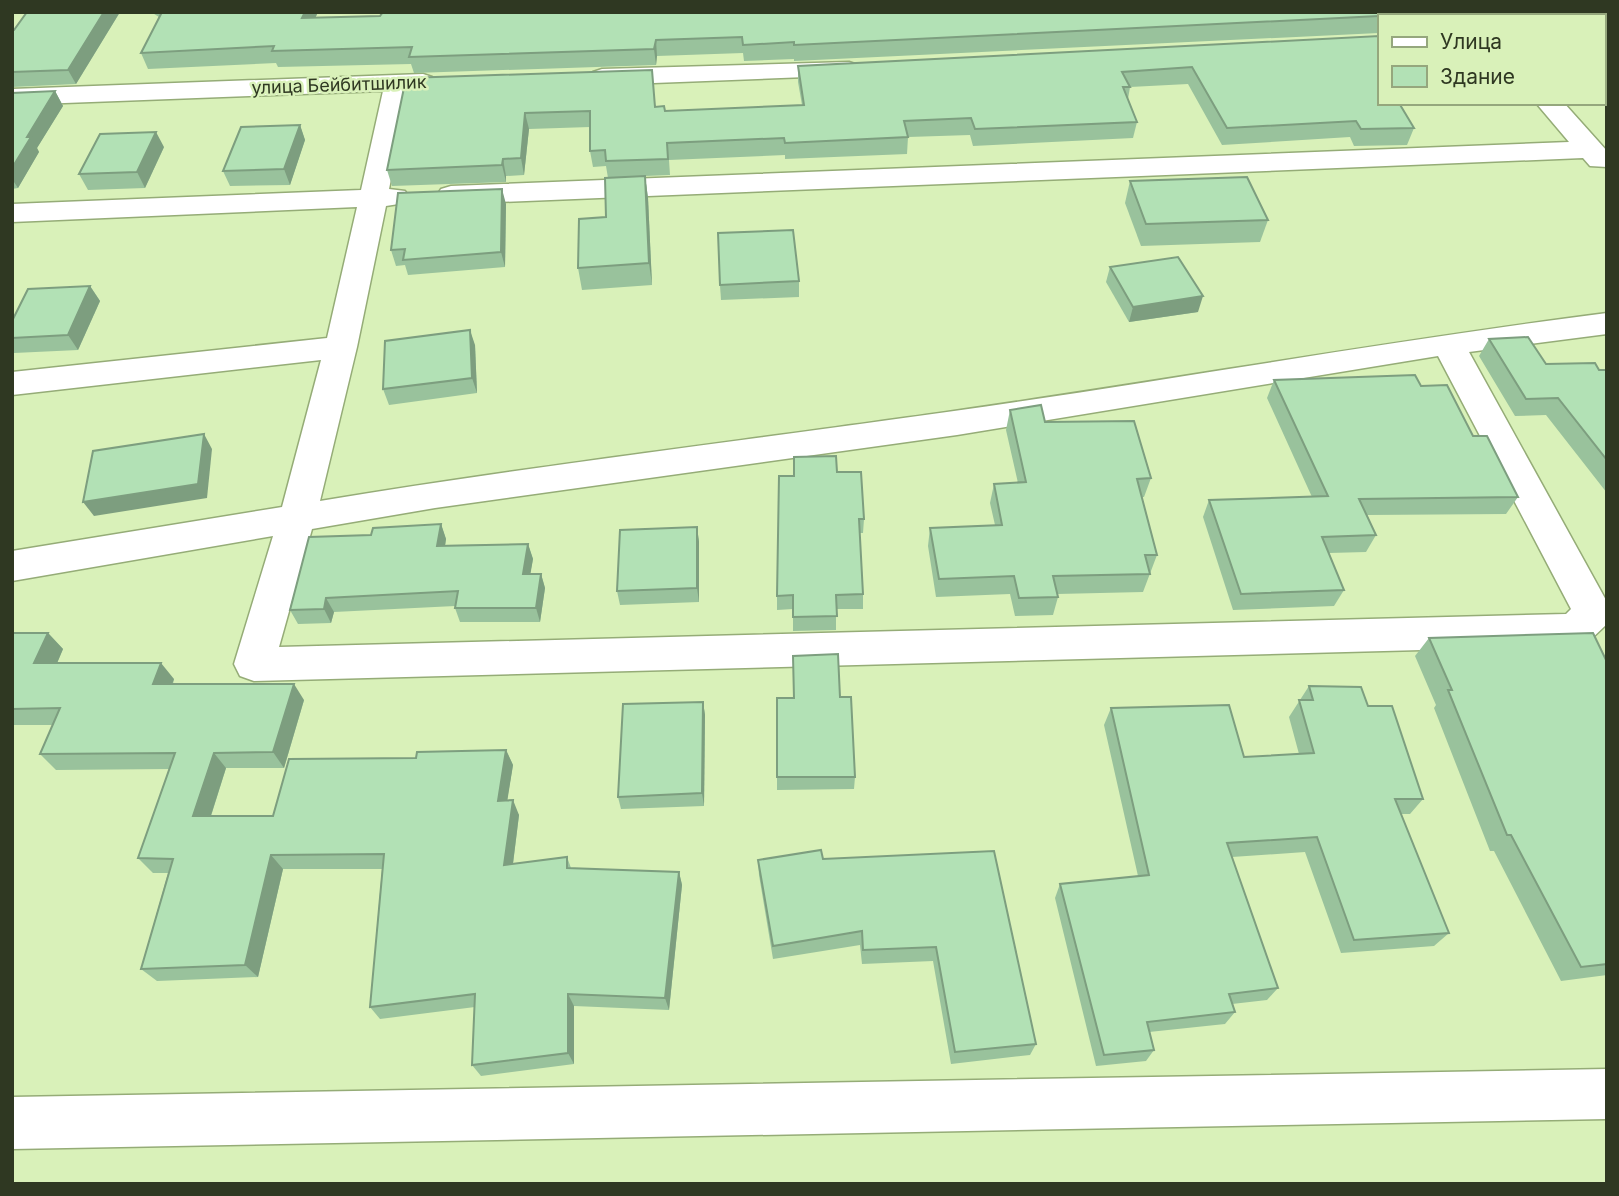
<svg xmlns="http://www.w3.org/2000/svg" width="1619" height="1196" viewBox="0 0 1619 1196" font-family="Inter,sans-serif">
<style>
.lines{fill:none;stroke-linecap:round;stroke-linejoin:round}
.minor-casing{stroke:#95ac77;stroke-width:3}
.minor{fill:#fff;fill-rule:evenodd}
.wall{fill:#99c29c}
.shaded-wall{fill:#7d9e7f}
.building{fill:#b2e1b5;stroke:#7d9e7f;stroke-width:2}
.labels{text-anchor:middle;stroke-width:5;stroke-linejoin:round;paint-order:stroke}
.far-street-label{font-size:18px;fill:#2f3822;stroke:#d9f1b9}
</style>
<rect width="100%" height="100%" fill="#d9f1b9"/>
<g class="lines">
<defs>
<g id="minor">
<polygon points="1455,12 1481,12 1483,16 1458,16"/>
<polygon points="849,62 858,65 862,70 858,75 602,85 593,82 589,77 593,72 602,69"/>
<path d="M423,74L432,77L436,82L432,87L409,90L389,189L405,191L409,197L405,203L386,206L357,347L320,501C530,466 743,441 954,411C1172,380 1388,341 1607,313V334L1469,352L1607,602V624L1589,641L1575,646L254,681L240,676L234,664L273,536L12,581V551L282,507L321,360L12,395V372L327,338L357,207L12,222V204L361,190L383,91L12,105V89ZM1438,356L1571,609L1566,614L279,647L312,529L435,508L957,435Z"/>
<polygon points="1536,103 1564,103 1607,151 1607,167 1590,166 1583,158 451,204 441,201 437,195 441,189 451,186 1569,142"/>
<polygon points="1607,1069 1607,1119 12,1149 12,1097"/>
</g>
</defs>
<use href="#minor" class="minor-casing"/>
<use href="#minor" class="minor"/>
</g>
<g class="wall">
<polygon points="27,12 120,12 76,84 12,87 12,30 14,30"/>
<polygon points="151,12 318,12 315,18 1379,16 1379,33 794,61 794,59 744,61 743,53 657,56 656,65 414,73 411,64 278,67 276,63 148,69 141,53 159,17"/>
<polygon points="1603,24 1607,24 1607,60 1603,56"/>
<polygon points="1379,36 1379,103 1414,128 1407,145 1354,146 1350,137 1222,145 1188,84 1130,87 1128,99 1137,122 1133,138 973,146 970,135 908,137 907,154 785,159 785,155 669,160 670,175 645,176 648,198 652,285 582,290 578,268 606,217 608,178 606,166 593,167 590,151 590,127 529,129 524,175 506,176 506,182 392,186 387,170 406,78 655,107 665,111 802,105 798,82 798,66"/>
<polygon points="55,91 63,106 37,148 39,152 18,188 12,189 12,93"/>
<polygon points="300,125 305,140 290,185 230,186 223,171"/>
<polygon points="164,147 145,188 88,190 79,174"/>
<polygon points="1130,181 1268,220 1260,242 1141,246 1125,203"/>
<polygon points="506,204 505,267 408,275 405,265 396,266 391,250"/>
<polygon points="1110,267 1198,312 1129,322 1106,282"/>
<polygon points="799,281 799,297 721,300 720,285"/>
<polygon points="90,286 100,301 78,350 14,353 12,350 12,321"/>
<polygon points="1489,339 1546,364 1599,370 1607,370 1607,493 1546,415 1515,416 1479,356"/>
<polygon points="475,345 477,393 389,405 383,389"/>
<polygon points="1274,380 1421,386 1473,436 1518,497 1506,514 1367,515 1376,535 1366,552 1329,553 1344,590 1334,606 1233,610 1203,517 1209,500 1312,497 1267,398"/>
<polygon points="1010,410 1045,422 1151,478 1144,497 1142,497 1157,555 1143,592 1057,594 1058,597 1053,615 1015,616 1010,594 936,597 928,546 930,528 995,525 990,503 994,484 1018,483 1006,430"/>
<polygon points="837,472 864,519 863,533 859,533 863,594 863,609 836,609 836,630 793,631 793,609 777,610 777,596"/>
<polygon points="441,524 446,539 445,545 528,544 533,559 530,574 541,574 545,588 540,622 460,622 455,608 455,606 334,612 331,623 298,624 290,610 371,535"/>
<polygon points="697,527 699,542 699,602 620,605 617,591"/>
<polygon points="12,633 48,633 63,649 57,663 174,679 173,684 304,700 284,768 226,768 211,816 273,816 416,758 506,750 513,765 507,800 519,815 513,864 567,857 571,868 679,872 682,885 669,1010 574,1006 574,1064 481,1076 472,1065 475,1007 380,1019 370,1007 382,869 283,869 258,977 157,981 141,969 168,873 153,873 138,858 170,769 56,770 40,754 53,725 12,725"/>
<polygon points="1429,638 1607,662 1607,975 1561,981 1494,851 1490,851 1434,708 1436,705 1415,656"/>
<polygon points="1309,686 1368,706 1423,799 1410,814 1401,814 1449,933 1434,946 1341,953 1305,852 1232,857 1278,988 1267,1000 1232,1004 1235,1012 1225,1024 1149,1032 1154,1050 1146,1061 1096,1066 1055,898 1060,884 1138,876 1104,725 1111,708 1244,757 1299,754 1289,717"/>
<polygon points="703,702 705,715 704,806 621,809 618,797"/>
<polygon points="777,777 855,777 854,789 777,790"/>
<polygon points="994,851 1036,1044 1030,1055 951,1064 933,961 862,964 860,945 773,959 759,875 758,860 823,859"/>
</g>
<g class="shaded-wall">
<polygon points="104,12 120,12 76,84 68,70"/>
<polygon points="305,12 318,12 308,34 302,18"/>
<polygon points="656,40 657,56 656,65 654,49"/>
<polygon points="55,91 63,106 37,148 39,152 18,188 12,179 12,168 27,137"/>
<polygon points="525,113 529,129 524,175 521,158"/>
<polygon points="300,125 305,140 290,185 284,169"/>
<polygon points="156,132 164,147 145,188 137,172"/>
<polygon points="503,159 506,176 506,182 502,165"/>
<polygon points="645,176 648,198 652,285 649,263"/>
<polygon points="502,189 506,204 505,267 501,252"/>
<polygon points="90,286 100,301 78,350 68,335"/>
<polygon points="1203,296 1198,312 1129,322 1133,307"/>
<polygon points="470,330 475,345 477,393 472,378"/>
<polygon points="204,434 212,449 207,498 94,516 83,502"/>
<polygon points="441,524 446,539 443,560 437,546"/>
<polygon points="697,527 699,542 699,602 697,588"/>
<polygon points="528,544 533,559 528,588 523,574"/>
<polygon points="541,574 545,588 540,622 536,608"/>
<polygon points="326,598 334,612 331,623 324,609"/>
<polygon points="48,633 63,649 50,680 34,663"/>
<polygon points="161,663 174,679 166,701 153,684"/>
<polygon points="294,684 304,700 284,768 273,752"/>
<polygon points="703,702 705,715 704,806 702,793"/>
<polygon points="506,750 513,765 505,815 498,801"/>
<polygon points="214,753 226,768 206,831 193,816"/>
<polygon points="513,800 519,815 511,879 504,865"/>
<polygon points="271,855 283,869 258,977 245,965"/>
<polygon points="679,872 682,885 669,1010 665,998"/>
<polygon points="568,994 574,1006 574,1064 568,1053"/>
</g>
<g class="building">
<polygon points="27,12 104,12 68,70 12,72 12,30 14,30"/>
<polygon points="162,12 305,12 302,18 380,16 383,12 1427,12 1430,16 1379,16 794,45 794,42 743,45 742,37 656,40 654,49 409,57 412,47 272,51 274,46 141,53"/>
<polygon points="1603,24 1607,24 1607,31 1603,27"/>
<polygon points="1379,36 1379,103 1399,103 1414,128 1361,129 1356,121 1227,128 1192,67 1122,72 1130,87 1123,87 1137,122 975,129 971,118 904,121 908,137 785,143 784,138 667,143 668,159 606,161 605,150 590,151 590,111 525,113 521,158 503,159 502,165 387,170 406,78 652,70 655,107 664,106 665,111 804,105 798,66"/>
<polygon points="55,91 27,137 31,137 12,168 12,93"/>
<polygon points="300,125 284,169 223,171 241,127"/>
<polygon points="156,132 137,172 79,174 100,134"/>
<polygon points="645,176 649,263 578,268 579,219 606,217 605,178"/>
<polygon points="1247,177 1268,220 1146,224 1130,181"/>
<polygon points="502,189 501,252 403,260 405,249 391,250 398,193"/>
<polygon points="793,230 799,281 720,285 718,233"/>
<polygon points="1178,257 1203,296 1133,307 1110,267"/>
<polygon points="90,286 68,335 12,338 12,321 28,289"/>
<polygon points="470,330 472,378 383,389 385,341"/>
<polygon points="1528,337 1546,364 1595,363 1599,370 1607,370 1607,460 1558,398 1526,399 1489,339"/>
<polygon points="1415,375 1421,386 1447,385 1473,436 1487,436 1518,497 1359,499 1376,535 1322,537 1344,590 1241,594 1209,500 1328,496 1274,380"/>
<polygon points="1041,405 1045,422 1134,421 1151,478 1137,479 1157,555 1145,555 1150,574 1053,576 1058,597 1019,598 1014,576 939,579 930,528 1002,525 994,484 1026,482 1010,410"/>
<polygon points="204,434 198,484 83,502 93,451"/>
<polygon points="836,456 837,472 861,472 864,519 859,519 863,594 836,595 837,616 793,617 793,595 777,596 779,476 794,476 794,457"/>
<polygon points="441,524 437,546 528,544 523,574 541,574 536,608 455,608 458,591 326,598 324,609 290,610 309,537 371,535 373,528"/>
<polygon points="697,527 697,588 617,591 620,530"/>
<polygon points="12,633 48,633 34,663 161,663 153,684 294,684 273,752 214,753 193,816 273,816 289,759 416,758 417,752 506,750 498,801 513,800 504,865 567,857 567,868 679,872 665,998 568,994 568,1053 472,1065 475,994 370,1007 384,854 271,855 245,965 141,969 173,859 138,858 175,753 40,754 60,708 12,709"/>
<polygon points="1593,633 1607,662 1607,964 1581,967 1511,835 1507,835 1448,690 1452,690 1429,638"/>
<polygon points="838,654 840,697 851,697 855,777 777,777 777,698 794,698 793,656"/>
<polygon points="1309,686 1361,687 1368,706 1392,706 1423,799 1395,799 1449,933 1354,940 1317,837 1227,843 1278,988 1229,994 1235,1012 1147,1022 1154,1050 1104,1055 1060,884 1149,875 1111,708 1229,705 1244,757 1314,753 1299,700 1313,700"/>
<polygon points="703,702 702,793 618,797 623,704"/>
<polygon points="821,850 823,859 994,851 1036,1044 955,1052 936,947 863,950 862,931 773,946 758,860"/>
</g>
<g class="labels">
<g class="far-street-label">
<text transform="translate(339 85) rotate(-2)" y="6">улица Бейбитшилик</text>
</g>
</g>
<rect width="1619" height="1196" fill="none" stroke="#2f3822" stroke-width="28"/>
<rect x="1378" y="14" width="228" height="91" fill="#d9f1b9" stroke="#95a77d" stroke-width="2"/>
<rect x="1392" y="37" width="35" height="10" fill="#ffffff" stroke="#95a77d" stroke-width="2"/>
<text x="1440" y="49" font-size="21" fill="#2f3822">Улица</text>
<rect x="1392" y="66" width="35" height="21" fill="#b2e1b5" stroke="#95a77d" stroke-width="2"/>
<text x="1440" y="84" font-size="21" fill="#2f3822">Здание</text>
</svg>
